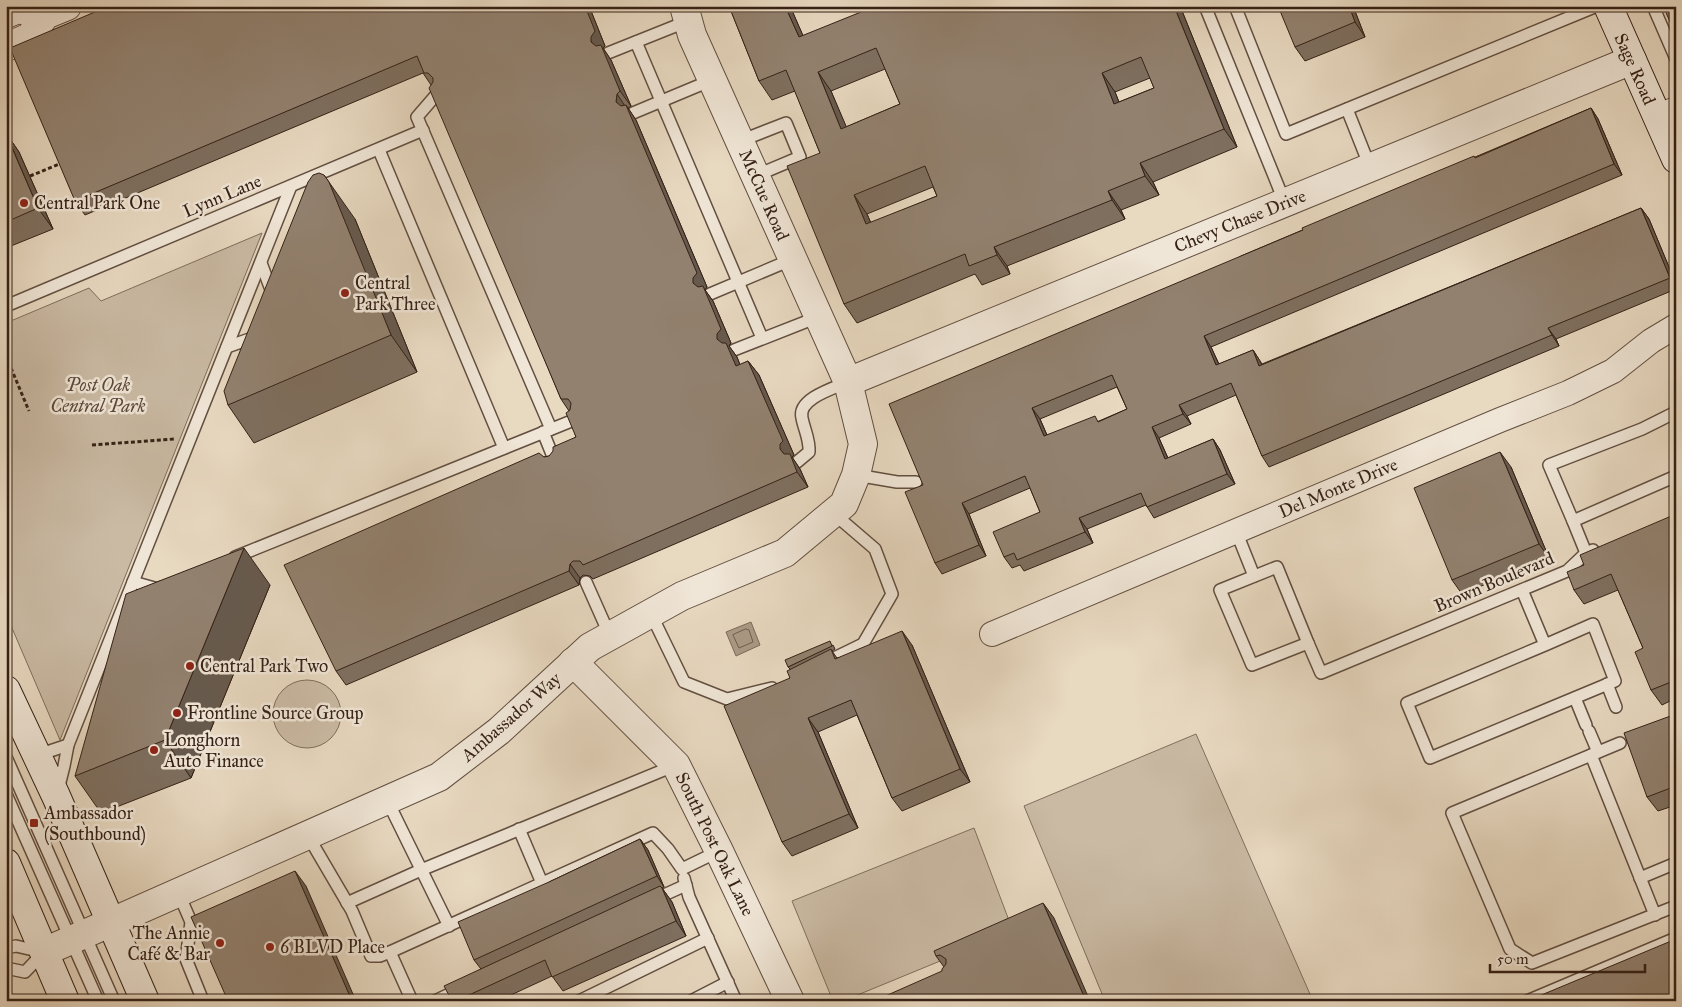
<svg xmlns="http://www.w3.org/2000/svg" width="1682" height="1007" viewBox="0 0 1682 1007" font-family="'IM FELL Great Primer',serif">
<style>
.green{fill:#cabaa4;stroke:#806e5d}
.water{fill:#ab9a87;stroke:#7c6a5a}
.lines{fill:none;stroke-linecap:round;stroke-linejoin:round}
.shore{stroke:#705e4e;stroke-width:1}
.service-casing{stroke:#624f41;stroke-width:14}
.minor-casing{stroke:#624f41;stroke-width:26}
.tertiary-casing{stroke:#624f41;stroke-width:30}
.secondary-casing{stroke:#352116;stroke-width:30}
.path{stroke:#352116;stroke-width:3;stroke-dasharray:4 2.5;stroke-linecap:butt}
.service{stroke:#f0e6d7;stroke-width:11}
.minor{stroke:#f0e6d7;stroke-width:24}
.tertiary{stroke:#f0e6d7;stroke-width:28}
.secondary{stroke:#f0e6d7;stroke-width:28}
.wall{fill:#7e6f5f;stroke:#352116;fill-rule:evenodd}
.shaded-wall{fill:#665a4e;stroke:#352116}
.building{fill:#92816f;stroke:#352116;fill-rule:evenodd}
.poi-dot{fill:#8f2418;stroke:#f0e6d7;stroke-width:2}
.labels{text-anchor:middle;stroke-width:5;stroke-linejoin:round;paint-order:stroke}
.street-label{font-size:18px;fill:#352116;stroke:#f0e6d7}
.poi-label{font-size:18px;fill:#352116;stroke:#f0e6d7;text-anchor:start}
.park-label{font-size:18px;font-style:italic;fill:#5a473a;stroke:#f0e6d7}
</style>
<rect width="100%" height="100%" fill="#e8d9c1"/>
<filter id="stains"><feTurbulence type="fractalNoise" baseFrequency=".004" numOctaves="4"/><feColorMatrix values="0 0 0 0 .2 0 0 0 0 .09 0 0 0 0 .02 0 0 0 .5 -.17"/></filter>
<radialGradient id="worn" r=".72"><stop offset=".6" stop-color="#630" stop-opacity="0"/><stop offset="1" stop-color="#630" stop-opacity=".3"/></radialGradient>
<g class="green">
<polygon points="262,233 60,740 6,614 6,323 89,288 101,301"/>
<circle cx="307" cy="714" r="34"/>
<polygon points="1196,734 1313,1001 1105,1001 1024,806"/>
<polygon points="974,828 1013,931 843,1001 833,1001 792,901"/>
</g>
<polygon class="water" points="751,622 760,645 736,656 726,632"/>
<g class="lines">
<polygon class="shore" points="746,629 749,630 753,642 739,648 733,635"/>
<defs>
<g id="service">
<polyline points="1205,6 1285,203"/>
<polyline points="1235,6 1286,134 1597,6"/>
<polyline points="1653,6 1676,59"/>
<polyline points="636,42 762,338"/>
<polyline points="608,53 688,21"/>
<polyline points="436,95 417,117 551,429"/>
<polyline points="1347,109 1370,167"/>
<polyline points="633,113 712,80"/>
<polyline points="740,141 786,123 800,157 755,176"/>
<polyline points="379,150 504,448"/>
<polyline points="261,263 273,295"/>
<polyline points="710,294 793,259"/>
<polyline points="6,306 423,130"/>
<polyline points="227,347 258,336"/>
<polyline points="734,350 818,317"/>
<polyline points="1676,412 1642,429 1549,465 1573,521 1676,476"/>
<polyline points="543,432 556,464"/>
<path d="M797,462L809,452C810,440 804,429 802,418C797,399 834,388 848,382"/>
<polyline points="856,475 897,482 916,482"/>
<polyline points="1573,521 1586,553"/>
<polyline points="1236,531 1254,576"/>
<polyline points="235,557 574,420"/>
<polygon points="1277,567 1308,643 1252,665 1220,590"/>
<polyline points="133,582 158,589 162,587"/>
<polyline points="586,582 610,636"/>
<polyline points="1522,590 1545,645 1593,624 1615,681 1430,758 1407,703 1545,645"/>
<polyline points="651,614 684,682 727,699 772,688"/>
<polyline points="1308,643 1321,673 1567,571 1586,553 1593,550"/>
<polyline points="822,664 863,644 892,594 875,549 833,513"/>
<polyline points="1607,684 1616,707"/>
<polyline points="1575,698 1586,725"/>
<polyline points="1589,731 1598,752"/>
<polyline points="1620,743 1452,813 1510,949 1532,963 1676,906"/>
<polyline points="38,755 68,745"/>
<polyline points="1591,755 1655,915"/>
<polyline points="6,757 114,1001"/>
<polyline points="58,790 64,766 68,745 291,186"/>
<polyline points="6,794 98,1001"/>
<polyline points="387,800 449,926"/>
<polyline points="519,829 542,883"/>
<polyline points="308,836 352,911 371,956 380,956 390,952 653,833 668,849 682,869 719,851"/>
<polyline points="684,878 689,897 736,1001"/>
<polyline points="1640,878 1676,863"/>
<polyline points="178,892 191,922 186,959 203,1001"/>
<polyline points="653,900 686,885"/>
<polyline points="347,903 421,870 676,765"/>
<polyline points="6,948 16,946 42,952"/>
<polyline points="390,952 412,1001"/>
<polyline points="6,968 25,972 44,952"/>
<polyline points="435,1001 462,988"/>
<polyline points="579,1001 708,938"/>
<polyline points="691,1001 728,982"/>
<polyline points="1527,1001 1676,938"/>
</g>
<g id="minor">
<polyline points="1656,117 1676,109"/>
<polyline points="992,634 1500,420 1568,393 1613,371 1651,341 1676,326"/>
</g>
<g id="tertiary">
<polyline points="6,14 18,9 45,15"/>
<polyline points="6,47 30,37 45,15 67,6"/>
<polyline points="848,382 1632,60"/>
<polyline points="573,662 676,765 719,851 790,1001"/>
<polyline points="44,952 439,777 499,731 590,647 682,596 785,553 844,504 856,475 863,444 848,382 692,35 684,6"/>
</g>
<g id="secondary">
<polyline points="1608,6 1676,159"/>
<polyline points="6,690 56,796 145,1001"/>
<polyline points="6,863 65,1001"/>
</g>
</defs>
<use href="#service" class="service-casing"/>
<use href="#minor" class="minor-casing"/>
<use href="#tertiary" class="tertiary-casing"/>
<use href="#secondary" class="secondary-casing"/>
<g class="path">
<polyline points="30,176 62,163"/>
<polyline points="6,356 29,411"/>
<polyline points="92,445 175,439"/>
</g>
<use href="#service" class="service"/>
<use href="#minor" class="minor"/>
<use href="#tertiary" class="tertiary"/>
<use href="#secondary" class="secondary"/>
</g>
<g class="wall">
<polygon points="109,6 589,6 605,46 603,48 611,60 631,106 628,108 636,120 707,287 705,290 713,301 731,343 729,346 737,357 740,365 748,361 759,375 794,455 792,457 800,469 808,487 593,579 590,576 583,575 580,578 579,585 346,685 336,671 544,457 549,456 576,437 569,411 561,399 431,85 423,73 85,215 75,201"/>
<path d="M729,6H790L803,36L1083,9L1091,6H1180L1237,147L1153,182L1159,195L1121,210L1125,219L1007,266L1010,274L982,285L975,274L857,323L844,304L820,153L795,91L772,100L759,81ZM885,69L900,104L846,127L831,91ZM1150,78L1154,88L1119,102L1115,92ZM933,187L937,196L871,223L867,214Z"/>
<polygon points="1353,6 1365,37 1305,61 1295,47"/>
<path d="M1591,108L1598,119L1622,175L1211,347L1219,364L1253,350L1260,361L1262,364L1641,208L1649,219L1676,284V289L1556,339L1559,346L1269,467L1262,456L1236,395L1187,416L1191,424L1159,438L1168,458L1213,439L1220,450L1235,484L1154,518L1146,505L1087,529L1093,543L1024,571L1020,565L1012,568L1004,557L1040,512L1030,488L969,514L986,556L942,574L935,563L923,485L1241,256ZM1117,387L1127,409L1099,421L1047,435L1040,419Z"/>
<polygon points="6,133 19,152 53,229 6,248"/>
<polygon points="355,219 417,372 254,443 228,405"/>
<polygon points="1511,467 1549,558 1462,594 1452,580"/>
<polygon points="1676,514 1676,698 1662,705 1651,690 1643,648 1618,590 1584,604 1574,590 1584,565"/>
<polygon points="270,585 191,778 101,813 75,776"/>
<polygon points="833,645 835,649 832,651 837,658 912,645 970,782 902,811 892,798 857,715 818,732 858,828 792,856 782,842 790,678 790,669 788,667"/>
<polygon points="1676,714 1676,805 1658,811 1647,797"/>
<polygon points="640,839 648,850 664,887 662,888 672,902 686,936 563,991 552,976 498,1001 452,1001 481,969 474,960 549,882"/>
<polygon points="1054,918 942,971 944,967 936,956"/>
</g>
<g class="shaded-wall">
<polygon points="585,6 589,6 605,46 603,48 611,60 631,106 620,91 601,51 591,42"/>
<polygon points="785,6 790,6 812,56 799,37"/>
<polygon points="1076,6 1082,6 1091,30 1078,11"/>
<polygon points="1174,6 1180,6 1237,147 1224,129"/>
<polygon points="1349,6 1353,6 1365,37 1355,22"/>
<polygon points="818,72 831,91 855,147 841,129"/>
<polygon points="1102,73 1115,92 1127,123 1114,104"/>
<polygon points="617,94 627,109 626,116 616,102"/>
<polygon points="626,105 636,120 707,287 705,290 713,301 731,343 729,346 737,357 746,381 717,339 693,283"/>
<polygon points="1591,108 1598,119 1622,175 1614,164"/>
<polygon points="6,133 19,152 53,229 38,208"/>
<polygon points="1140,163 1153,182 1159,195 1145,176"/>
<polygon points="324,175 355,219 417,372 391,335"/>
<polygon points="1108,191 1121,210 1125,219 1112,200"/>
<polygon points="854,195 867,214 879,243 866,224"/>
<polygon points="1641,208 1649,219 1676,284 1676,286 1670,278"/>
<polygon points="994,247 1007,266 1010,274 997,255"/>
<polygon points="1548,328 1556,339 1559,346 1552,335"/>
<polygon points="1204,336 1211,347 1224,376 1216,365"/>
<polygon points="1253,350 1260,361 1267,376 1259,366"/>
<polygon points="748,361 759,375 794,455 792,457 800,469 808,487 780,449"/>
<polygon points="1179,405 1187,416 1191,424 1183,414"/>
<polygon points="1032,408 1040,419 1052,447 1044,436"/>
<polygon points="1152,427 1159,438 1173,470 1165,459"/>
<polygon points="1213,439 1220,450 1235,484 1227,474"/>
<polygon points="1500,452 1511,467 1549,558 1539,544"/>
<polygon points="962,503 969,514 986,556 979,545"/>
<polygon points="1079,518 1087,529 1093,543 1085,532"/>
<polygon points="244,548 270,585 191,778 165,740"/>
<polygon points="570,564 580,578 579,585 569,571"/>
<polygon points="902,631 912,645 970,782 960,769"/>
<polygon points="808,718 818,732 858,828 849,814"/>
<polygon points="640,839 648,850 664,887 657,876"/>
<polygon points="295,871 306,886 356,1001 352,1001"/>
<polygon points="662,888 672,902 686,936 676,921"/>
<polygon points="1043,903 1054,918 1090,1001 1086,1001"/>
</g>
<g class="building">
<polygon points="109,6 585,6 595,31 591,37 591,42 596,46 601,45 620,91 617,94 616,102 621,106 626,105 697,273 693,278 693,283 698,287 703,286 721,329 717,334 717,339 722,343 726,343 736,366 748,361 783,441 780,444 780,449 784,454 790,454 797,472 583,565 580,561 573,561 570,564 569,571 336,671 284,565 539,453 544,457 549,456 553,451 553,447 576,437 566,413 570,410 571,403 568,399 561,399 429,88 433,82 433,78 428,73 424,73 417,56 75,201 10,48"/>
<path d="M729,6H785L799,37L861,12L859,6H1076L1078,11L1091,6H1174L1224,129L1140,163L1145,176L1108,191L1112,200L994,247L997,255L969,266L965,254L844,304L787,166L820,153L786,70L759,81ZM876,48L900,104L841,129L818,72ZM1141,57L1154,88L1114,104L1102,73ZM925,166L937,196L866,224L854,195Z"/>
<polygon points="1278,6 1349,6 1355,22 1295,47"/>
<polygon points="1663,6 1676,6 1676,35"/>
<path d="M1591,108L1614,164L1204,336L1216,365L1253,350L1259,366L1641,208L1670,278L1548,328L1552,335L1262,456L1231,383L1179,405L1183,414L1152,427L1165,459L1213,439L1227,474L1147,507L1141,493L1079,518L1085,532L1017,560L1014,553L1004,557L993,532L1040,512L1025,476L962,503L979,545L935,563L905,492L923,485L889,404L1241,256L1303,230L1302,228L1414,181L1474,156L1475,158ZM1112,375L1127,409L1098,422L1095,416L1044,436L1032,408Z"/>
<polygon points="6,134 38,208 6,222"/>
<polygon points="319,173 324,175 329,182 391,335 228,405 224,391 308,182 313,175"/>
<polygon points="1500,452 1539,544 1452,580 1414,488"/>
<polygon points="1676,514 1676,680 1651,690 1635,652 1643,648 1611,574 1574,590 1567,572 1584,565 1580,555"/>
<polygon points="244,548 165,740 75,776 126,594"/>
<polygon points="902,631 960,769 892,798 851,700 808,718 849,814 782,842 724,706 790,678 787,671 831,649 835,659"/>
<polygon points="830,641 832,646 788,667 785,660"/>
<polygon points="1676,714 1676,786 1647,797 1624,733"/>
<polygon points="640,839 657,876 474,960 458,922 549,882"/>
<polygon points="295,871 352,1001 228,1001 191,917"/>
<polygon points="660,886 662,888 676,921 552,977 545,960 456,1001 452,1001 444,986"/>
<polygon points="1043,903 1086,1001 874,1001 942,971 942,969 946,964 946,959 940,955 936,956 934,951"/>
<polygon points="1676,939 1676,1001 1527,1001"/>
</g>
<g class="poi-dot">
<circle cx="24" cy="203" r="5"/>
<circle cx="345" cy="293" r="5"/>
<circle cx="190" cy="666" r="5"/>
<circle cx="177" cy="713" r="5"/>
<circle cx="154" cy="750" r="5"/>
<rect x="29" y="818" width="10" height="10" rx="2.5"/>
<circle cx="220" cy="943" r="5"/>
<circle cx="270" cy="947" r="5"/>
</g>
<g class="labels">
<g class="street-label">
<text transform="translate(1635 69) rotate(66)" y="6">Sage Road</text>
<text transform="translate(764 195) rotate(66)" y="6">McCue Road</text>
<text transform="translate(222 196) rotate(-23)" y="6">Lynn Lane</text>
<text transform="translate(1240 221) rotate(-22)" y="6">Chevy Chase Drive</text>
<text transform="translate(1338 488) rotate(-23)" y="6">Del Monte Drive</text>
<text transform="translate(1494 582) rotate(-23)" y="6">Brown Boulevard</text>
<text transform="translate(511 717) rotate(-41)" y="6">Ambassador Way</text>
<text transform="translate(715 844) rotate(64)" y="6">South Post Oak Lane</text>
</g>
<g class="poi-label">
<text x="34" y="209">Central Park One</text>
<text x="355" y="289">Central<tspan x="355" dy="21">Park Three</tspan></text>
<text x="200" y="672">Central Park Two</text>
<text x="187" y="719">Frontline Source Group</text>
<text x="164" y="746">Longhorn<tspan x="164" dy="21">Auto Finance</tspan></text>
<text x="44" y="819">Ambassador<tspan x="44" dy="21">(Southbound)</tspan></text>
<text x="210" y="939" text-anchor="end">The Annie<tspan x="210" dy="21">Café &amp; Bar</tspan></text>
<text x="280" y="953">6 BLVD Place</text>
</g>
<g class="park-label">
<text x="98" y="391">Post Oak<tspan x="98" dy="21">Central Park</tspan></text>
</g>
</g>
<rect width="1682" height="1007" fill="none" stroke="#e8d9c1" stroke-width="25"/>
<rect x="8" y="8" width="1667" height="992" fill="none" stroke="#352116" stroke-width="2.5"/>
<rect x="12" y="12" width="1657" height="982" fill="none" stroke="#352116"/>
<path d="M1490 964v8h155v-8" fill="none" stroke="#352116" stroke-width="2.5"/>
<text x="1497" y="964" font-size="15" fill="#352116" stroke="#f0e6d7" stroke-width="4" paint-order="stroke">50 m</text>
<rect width="100%" height="100%" filter="url(#stains)"/>
<rect width="100%" height="100%" fill="url(#worn)"/>
</svg>
